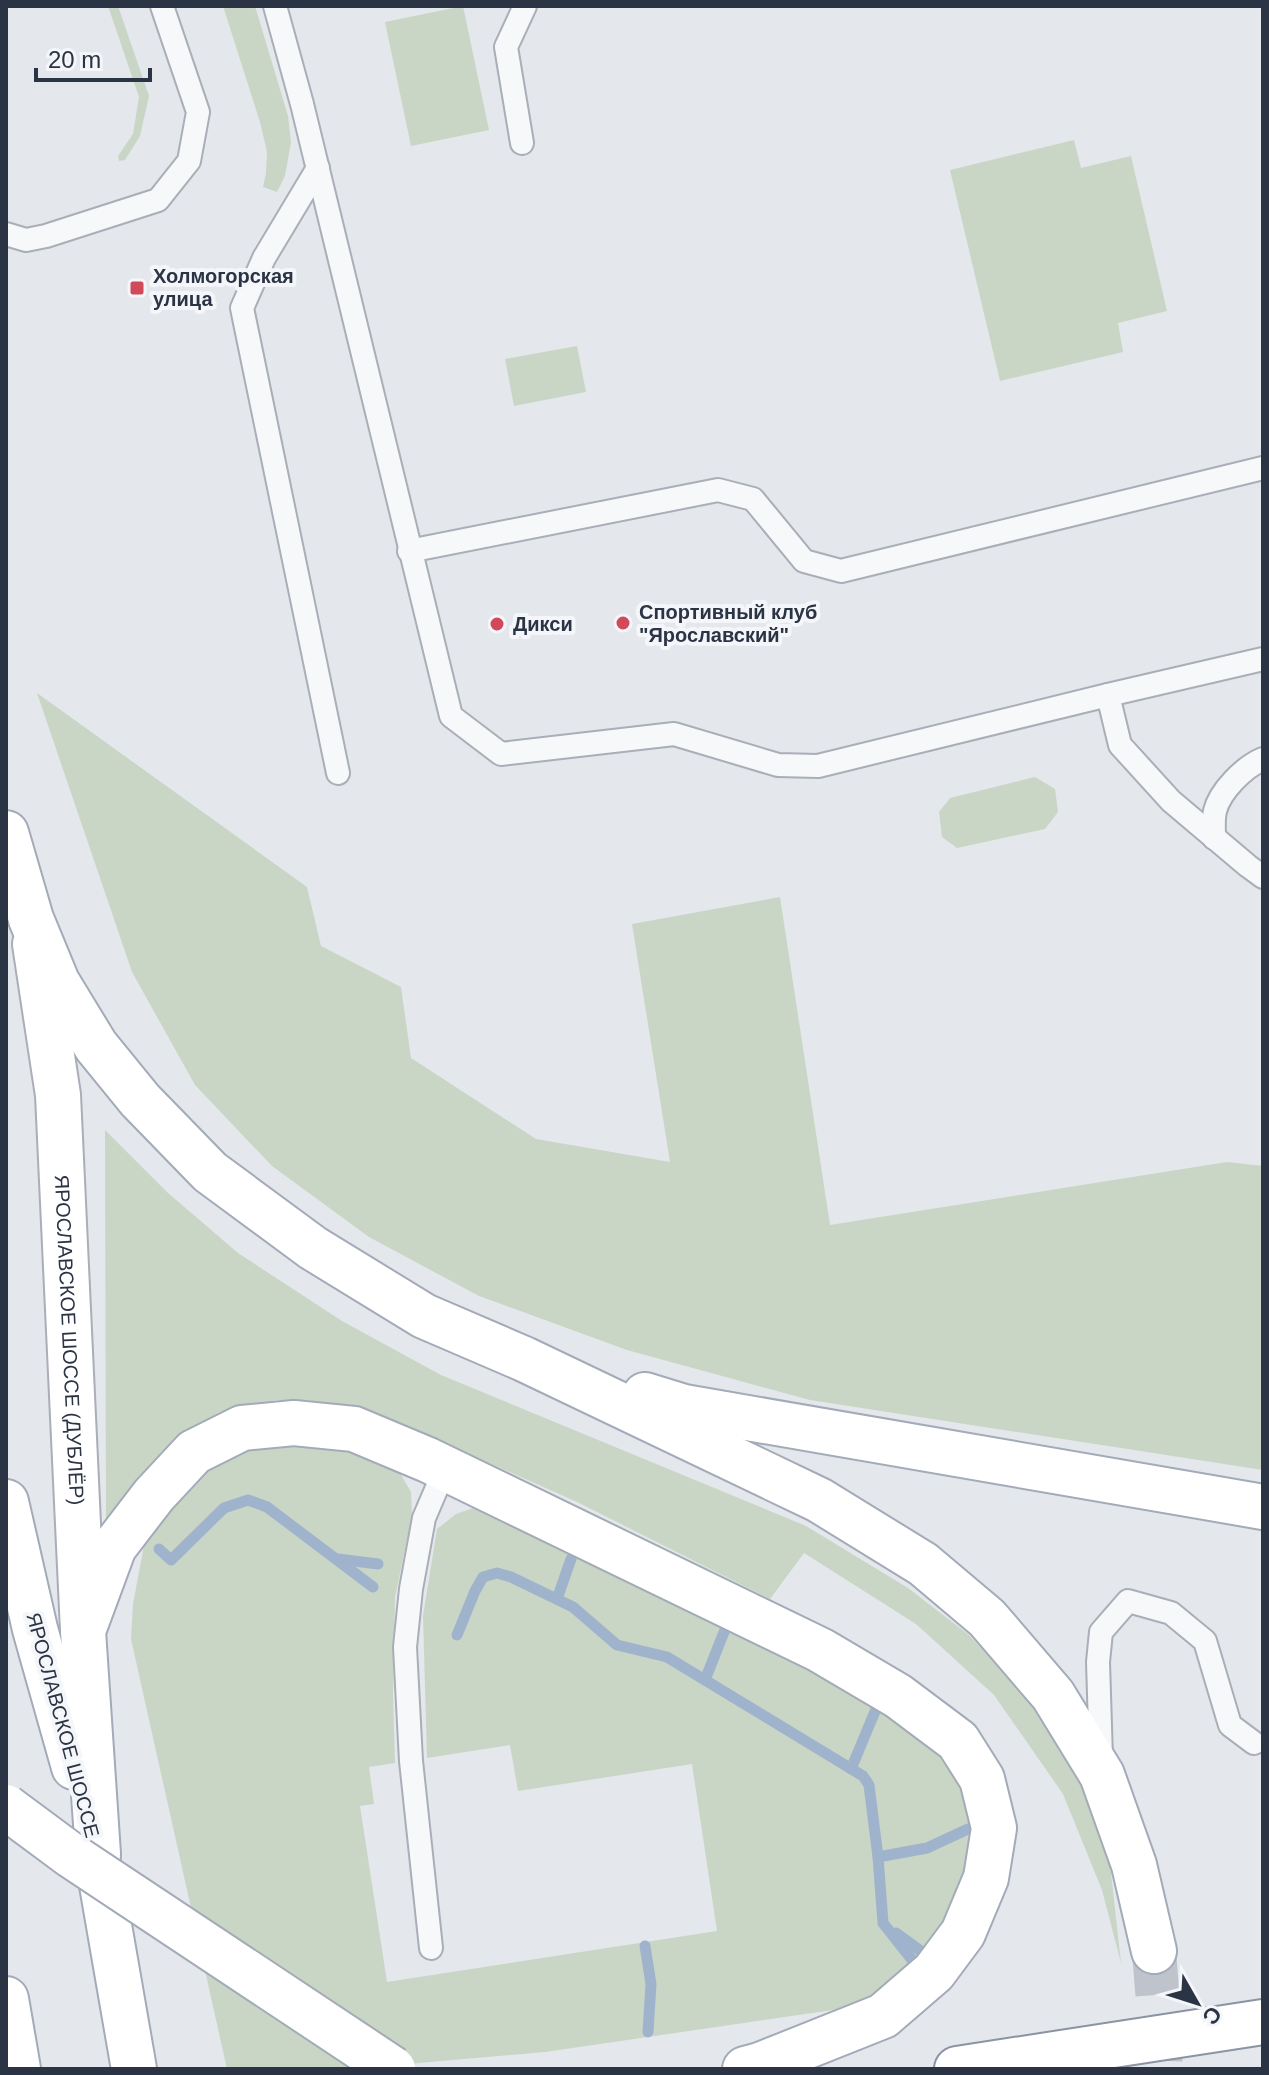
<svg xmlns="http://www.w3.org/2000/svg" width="1269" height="2075" viewBox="0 0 1269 2075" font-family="Helvetica,sans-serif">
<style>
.green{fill:#c9d6c5}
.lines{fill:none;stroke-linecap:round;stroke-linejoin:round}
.stream{stroke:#9fb4cc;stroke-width:11}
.primary-tunnel{stroke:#bfc3cb;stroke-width:44;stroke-dasharray:44 22;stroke-linecap:butt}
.lane-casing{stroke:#a9aeb7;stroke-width:26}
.secondary-casing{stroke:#a9aeb7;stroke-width:48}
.primary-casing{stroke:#a3abb8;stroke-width:48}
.highway-casing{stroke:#8b94a3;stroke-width:48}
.lane{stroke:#f7f8fa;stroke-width:22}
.secondary{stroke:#fff;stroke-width:44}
.primary{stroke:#fff;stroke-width:44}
.highway{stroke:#fff;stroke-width:44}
.primary-bridge-casing{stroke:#a3abb8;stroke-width:48;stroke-linecap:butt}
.primary-bridge{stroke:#fff;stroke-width:44}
.poi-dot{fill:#d1495b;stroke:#f4f6f9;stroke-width:3}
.labels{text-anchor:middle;stroke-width:8;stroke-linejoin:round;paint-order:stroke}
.poi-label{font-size:20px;font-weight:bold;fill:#2b3445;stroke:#f4f6f9;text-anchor:start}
.street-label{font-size:20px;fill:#2b3445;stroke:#f4f6f9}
</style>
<rect width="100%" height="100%" fill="#e4e7ec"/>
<g class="green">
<polygon points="108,6 118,6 149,96 140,136 125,160 119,161 118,156 133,134 139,97"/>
<polygon points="223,6 255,6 288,116 291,142 285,176 277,192 263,187 266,173 267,152 260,122"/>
<polygon points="463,6 489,130 411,146 385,22"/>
<polygon points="1074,140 1081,168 1131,156 1167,311 1118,323 1123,352 1000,381 950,170"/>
<polygon points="577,346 586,392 514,406 505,359"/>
<polygon points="37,693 307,887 321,946 401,987 411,1058 536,1139 670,1162 632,924 780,897 830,1225 1227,1162 1263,1166 1263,1470 810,1400 627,1350 479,1296 369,1237 272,1166 195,1085 132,972"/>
<polygon points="1035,777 1055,789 1058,812 1045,829 957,848 942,837 939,812 950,798"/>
<polygon points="105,1130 168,1193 238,1253 342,1321 441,1375 806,1526 908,1588 969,1635 1027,1695 1080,1780 1108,1846 1121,1963 1102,1890 1063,1794 994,1695 916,1624 804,1553 770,1599 577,1502 460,1450 358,1413 308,1400 276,1400 219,1412 167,1447 106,1520"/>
<polygon points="292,1441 345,1451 396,1466 411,1492 412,1516 395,1597 393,1694 395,1763 369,1767 374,1804 360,1806 387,1982 717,1931 692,1764 518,1791 510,1745 427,1758 423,1616 437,1529 456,1514 479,1506 815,1667 941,1750 964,1787 972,1826 970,1874 943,1932 917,1965 878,1995 833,2010 545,2052 350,2069 227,2069 131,1639 133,1604 145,1540 200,1470 252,1446"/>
</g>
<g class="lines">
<g class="stream">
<polyline points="159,1549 171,1560 224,1508 248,1500 267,1507 373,1587"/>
<polyline points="338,1559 378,1564"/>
<polyline points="557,1599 571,1559"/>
<polyline points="457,1635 475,1591 483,1577 497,1573 511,1577 573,1607 617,1645 667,1657 863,1776 869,1785 878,1857 883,1923 913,1961"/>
<polyline points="705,1680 724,1632"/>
<polyline points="851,1769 876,1709"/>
<polyline points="878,1857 927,1848 968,1829"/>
<polyline points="896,1933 922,1952"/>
<polyline points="645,1946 651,1984 648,2032"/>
</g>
<polyline class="primary-tunnel" points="1154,1951 1161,2040 1160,2069"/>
<defs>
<g id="lane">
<polyline points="275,6 302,104 451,716 501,754 674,734 778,765 818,766 1108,695 1263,659"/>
<polyline points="522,143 506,47 525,6"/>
<polyline points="318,168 264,258 242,308 338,773"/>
<polyline points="6,234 26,240 46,236 158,200 189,161 198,112 162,6"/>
<polyline points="409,551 718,490 753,499 804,561 841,571 1263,468"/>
<polyline points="1108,695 1120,745 1171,801 1248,866 1263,877"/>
<path d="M1214,838C1214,830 1213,819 1215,811C1220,791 1244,767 1263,759"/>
<polyline points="1101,1758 1098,1662 1101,1632 1128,1601 1171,1613 1205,1641 1230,1725 1254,1743"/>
<polyline points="431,1948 411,1761 405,1647 411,1589 424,1518 445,1469"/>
</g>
<g id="secondary">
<path id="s1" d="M35,944L58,1095L83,1631"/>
</g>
<g id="primary">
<polyline points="6,833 31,919 57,982 96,1046 140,1100 210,1172 313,1248 424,1316 524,1359 819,1500 923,1564 987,1618 1053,1695 1102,1775 1134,1865 1154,1951"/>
<polyline points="645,1395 684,1407 1263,1507"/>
<polyline points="6,1502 35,1629 74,1767"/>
<polyline points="95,1845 134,2069"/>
<polyline points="98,1854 83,1631 114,1547 154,1495 194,1452 242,1428 294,1423 354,1429 428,1460 820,1650 898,1696 958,1741 982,1779 994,1828 986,1878 963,1933 934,1972 883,2016 760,2065 745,2069"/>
<polyline points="6,1999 18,2069"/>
</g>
<polyline id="highway" points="957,2069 1263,2022"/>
</defs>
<use href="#lane" class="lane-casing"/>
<use href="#secondary" class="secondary-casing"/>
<use href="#primary" class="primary-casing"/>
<use href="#highway" class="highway-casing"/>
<use href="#lane" class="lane"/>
<use href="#secondary" class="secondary"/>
<use href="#primary" class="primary"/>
<use href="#highway" class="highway"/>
<defs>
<polyline id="primary-bridge" points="6,1807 72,1856 393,2069"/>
</defs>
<use href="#primary-bridge" class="primary-bridge-casing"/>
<use href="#primary-bridge" class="primary-bridge"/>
</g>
<g class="poi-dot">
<rect x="129" y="280" width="16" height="16" rx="4"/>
<circle cx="623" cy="623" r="8"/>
<circle cx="497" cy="624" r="8"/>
</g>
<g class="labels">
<g class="poi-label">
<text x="153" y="283">Холмогорская<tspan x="153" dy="23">улица</tspan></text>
<text x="639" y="619">Спортивный клуб<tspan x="639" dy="23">"Ярославский"</tspan></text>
<text x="513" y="631">Дикси</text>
</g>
<g class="street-label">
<text dy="7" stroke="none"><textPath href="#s1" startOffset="398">ЯРОСЛАВСКОЕ ШОССЕ (ДУБЛЁР)</textPath></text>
<text transform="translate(63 1725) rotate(75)" y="7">ЯРОСЛАВСКОЕ ШОССЕ</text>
</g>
</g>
<rect width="1269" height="2075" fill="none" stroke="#2b3445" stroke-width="16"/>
<g transform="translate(1197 2003) rotate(129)" stroke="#f4f6f9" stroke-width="6" paint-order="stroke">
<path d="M0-6L14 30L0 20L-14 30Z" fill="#2b3445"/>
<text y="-12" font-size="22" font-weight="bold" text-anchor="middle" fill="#2b3445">С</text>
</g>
<path d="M36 68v12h114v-12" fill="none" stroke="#2b3445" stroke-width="4"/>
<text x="48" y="68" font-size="24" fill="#2b3445" stroke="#f4f6f9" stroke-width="6" paint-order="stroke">20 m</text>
</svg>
